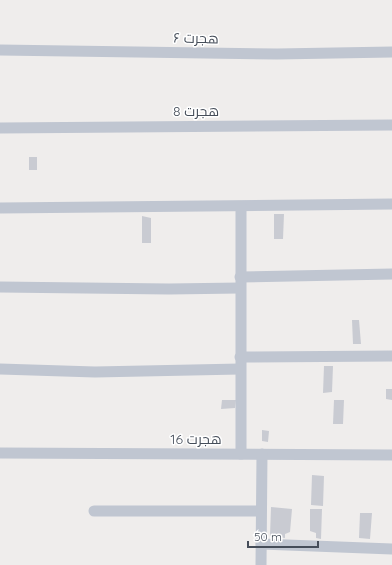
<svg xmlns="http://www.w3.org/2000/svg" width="392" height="565" viewBox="0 0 392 565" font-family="Quicksand,Cairo,sans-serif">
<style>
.building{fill:#c9cbd2}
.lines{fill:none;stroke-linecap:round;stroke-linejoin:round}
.street{stroke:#c0c6d1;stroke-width:11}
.labels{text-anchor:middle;stroke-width:3;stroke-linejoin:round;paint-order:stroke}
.street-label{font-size:14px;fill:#454d59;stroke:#fff}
</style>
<rect width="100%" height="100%" fill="#efedec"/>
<g class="building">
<rect x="29" y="157" width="8" height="13"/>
<polygon points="274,214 284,214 283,239 274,239"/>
<polygon points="142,216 151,218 151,243 142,243"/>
<polygon points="352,320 359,320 361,344 353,344"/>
<polygon points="324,366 333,366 332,392 323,393"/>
<polygon points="386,389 392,389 392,400 386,399"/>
<polygon points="222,400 236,400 235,408 221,409"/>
<polygon points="334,400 344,400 343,424 333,424"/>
<polygon points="262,430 269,431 268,442 262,441"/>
<polygon points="312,475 324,476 323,506 311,505"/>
<polygon points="271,507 292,509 290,532 285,534 285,538 270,536"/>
<polygon points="310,509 322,509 321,539 316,538 316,533 310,531"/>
<polygon points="360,513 372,513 370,539 359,538"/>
</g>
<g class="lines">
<g class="street">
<polyline points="0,50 277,54 392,52"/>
<polyline points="0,128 392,125"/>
<polyline points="0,208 392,204"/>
<polyline points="240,277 392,274"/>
<polyline points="0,287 169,289 240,288"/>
<polyline points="240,357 392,356"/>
<polyline points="0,369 95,372 240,369"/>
<polyline points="0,453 392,455"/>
<polyline points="241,454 241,207"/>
<polyline points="94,511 261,511"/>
<polyline points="261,544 392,549"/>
<polyline points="261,565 262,454"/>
</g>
</g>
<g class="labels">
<g class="street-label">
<text transform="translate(196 38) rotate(1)" y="5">هجرت ۶</text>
<text x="196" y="116">هجرت 8</text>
<text x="196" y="444">هجرت 16</text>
</g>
</g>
<path d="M248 541v6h70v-6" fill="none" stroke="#454d59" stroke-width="2"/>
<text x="254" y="541" font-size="12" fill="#454d59" stroke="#ffffff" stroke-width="3" paint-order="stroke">50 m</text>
</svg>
